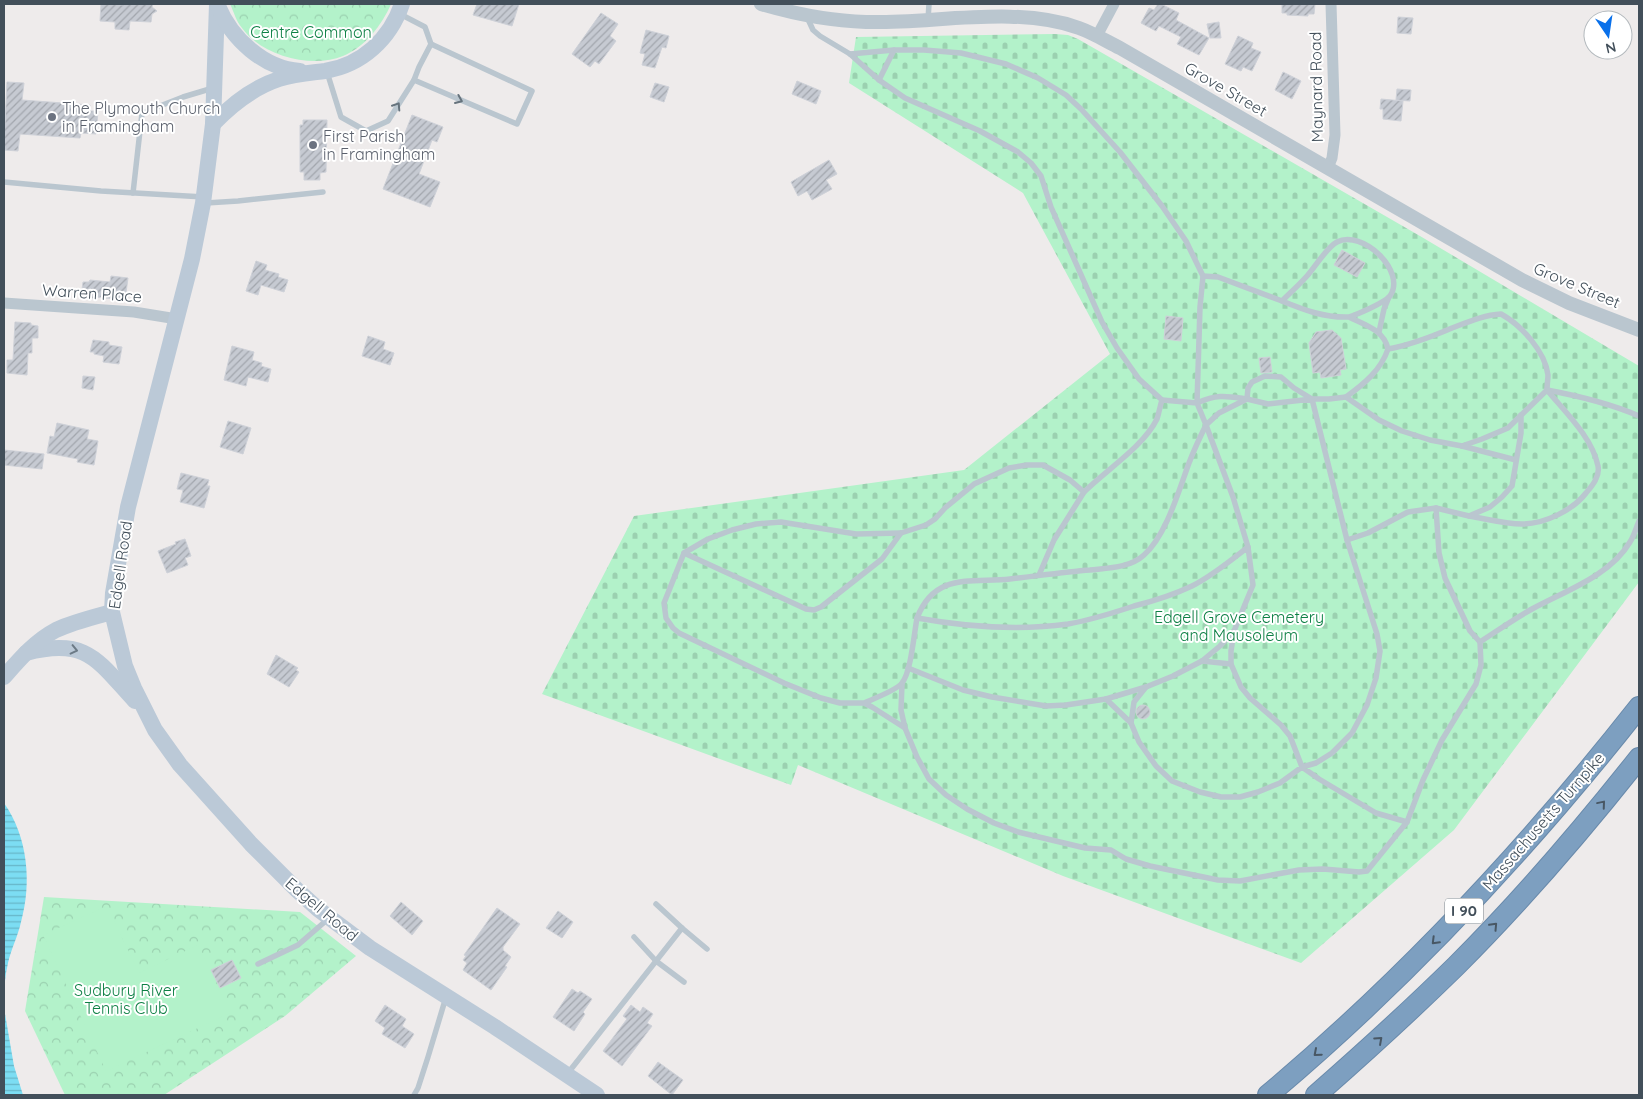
<svg xmlns="http://www.w3.org/2000/svg" width="1643" height="1099" viewBox="0 0 1643 1099" font-family="Quicksand,sans-serif">
<style>
.cemetery{fill:url(#cemetery-stones)}
.park{fill:url(#park-crowns)}
.pitch{fill:#b3f2ca}
.water{fill:url(#water-rules)}
.building{fill:url(#building-hatch);stroke:#ced1d8}
.lines{fill:none;stroke-linecap:round;stroke-linejoin:round}
.motorway-casing{stroke:#698aab;stroke-width:22}
.service{stroke:#bac6cf;stroke-width:5.5}
.minor{stroke:#bac6cf;stroke-width:11}
.tertiary{stroke:#bac6cf;stroke-width:14}
.secondary{stroke:#bbc9d7;stroke-width:16}
.motorway{stroke:#7d9fc0;stroke-width:20}
.oneway{stroke:#66737d}
.oneway2{stroke:#6c7a86}
.oneway3{stroke:#485764}
.worship-dot{fill:#6b7280;stroke:#fff;stroke-width:2}
.labels{text-anchor:middle;stroke-width:4;stroke-linejoin:round;paint-order:stroke}
.shield{fill:#fff;stroke:#7b848c;stroke-width:1}
.shield-label{font-size:15px;font-weight:bold;fill:#424f5a}
.park-label{font-size:16px;fill:#0e8045;stroke:#fff}
.street-label{font-size:16px;fill:#424f5a;stroke:#fff}
.worship-label{font-size:16px;fill:#5b616d;stroke:#fff;text-anchor:start}
</style>
<defs>
<pattern id="cemetery-stones" width="16" height="16" patternUnits="userSpaceOnUse" patternTransform="scale(1.25)"><rect width="16" height="16" fill="#b3f2ca"/><path d="M2 7V4a2 2 0 0 1 4 0v3zM10 15v-3a2 2 0 0 1 4 0v3z" fill="#9bd1b0"/></pattern>
<pattern id="park-crowns" width="20" height="18" patternUnits="userSpaceOnUse" patternTransform="scale(1.25)"><rect width="20" height="18" fill="#b3f2ca"/><path d="M2 6a3 3 0 1 1 6 0M12 15a3 3 0 1 1 6 0" fill="none" stroke="#9bd1b0"/></pattern>
<pattern id="water-rules" width="6" height="5" patternUnits="userSpaceOnUse" patternTransform="scale(1.25)"><rect width="6" height="5" fill="#7cddf3"/><path d="M0 2.5h6" fill="none" stroke="#67b6c8"/></pattern>
<pattern id="building-hatch" width="6" height="6" patternUnits="userSpaceOnUse" patternTransform="scale(1.25)"><rect width="6" height="6" fill="#c6cad2"/><path d="M-1 1l2-2M0 6l6-6M5 7l2-2" fill="none" stroke="#a2a6ad"/></pattern>
</defs>
<rect width="100%" height="100%" fill="#eeebeb"/>
<polygon class="cemetery" points="1055,34 1068,35 1078,39 1420,236 1639,366 1639,582 1454,830 1301,963 1063,876 798,765 791,785 542,694 634,516 964,470 1110,354 1023,193 849,83 856,37"/>
<g class="park">
<path d="M230,4H391C382,25 365,47 343,56C312,69 262,56 242,28C236,21 234,12 230,4Z"/>
<polygon points="44,897 300,912 356,956 285,1016 164,1095 65,1095 25,1011"/>
</g>
<polygon class="pitch" points="107,906 139,973 198,945 230,1013 106,1071 43,935"/>
<g class="water">
<path d="M4,803C28,837 32,883 21,922C18,936 11,949 8,963C5,976 4,988 4,1001Z"/>
<polygon points="4,1008 14,1066 23,1095 4,1095"/>
</g>
<g class="building">
<polygon points="101,4 123,5 123,4 153,4 152,7 157,11 152,14 151,22 130,21 129,30 115,29 115,22 100,21"/>
<polygon points="477,4 519,4 512,26 473,15"/>
<polygon points="1158,4 1161,4 1179,13 1176,20 1209,38 1199,55 1177,44 1181,37 1159,26 1156,31 1141,23 1149,8 1154,10"/>
<polygon points="1282,4 1315,4 1314,14 1308,14 1308,16 1287,15 1287,13 1282,13"/>
<polygon points="601,13 618,24 610,36 616,41 599,64 595,61 590,67 572,54"/>
<polygon points="1398,17 1413,18 1411,34 1397,33"/>
<polygon points="1219,22 1221,38 1210,38 1207,24"/>
<polygon points="646,30 669,36 666,48 662,47 655,68 642,65 645,54 640,53"/>
<polygon points="1238,36 1253,43 1251,48 1261,52 1252,71 1243,67 1241,71 1225,64"/>
<polygon points="1283,72 1301,81 1292,99 1275,90"/>
<polygon points="797,81 821,91 816,104 792,94"/>
<polygon points="7,82 24,83 22,100 90,105 89,111 98,111 96,134 81,133 80,138 20,134 18,151 4,150 4,124 5,124"/>
<polygon points="655,83 669,87 664,102 650,97"/>
<polygon points="1397,89 1411,90 1410,101 1396,100"/>
<polygon points="1381,99 1403,101 1401,121 1383,119 1383,109 1380,109"/>
<polygon points="412,115 443,127 437,142 432,140 419,174 440,182 430,207 383,189"/>
<polygon points="303,120 327,120 326,172 320,173 320,180 304,180 304,172 300,172 300,125 303,125"/>
<polygon points="829,160 837,174 826,180 832,189 812,200 807,191 798,196 791,182"/>
<polygon points="1342,250 1365,263 1357,277 1334,265"/>
<polygon points="256,261 267,265 265,270 279,274 278,277 288,280 284,292 261,285 258,295 246,291"/>
<polygon points="111,276 128,278 125,300 96,297 95,299 81,297 83,282 89,282 90,280 110,282"/>
<polygon points="1166,316 1183,318 1181,341 1164,339"/>
<polygon points="15,322 31,323 31,325 38,326 38,338 32,338 32,353 28,353 27,375 7,373 7,360 13,360"/>
<polygon points="1332,330 1341,338 1346,369 1340,370 1341,375 1321,378 1320,372 1313,373 1309,343 1316,332"/>
<polygon points="368,336 385,342 383,349 394,353 390,365 362,356"/>
<polygon points="93,340 109,342 109,345 122,347 119,364 103,362 104,356 94,354 94,352 90,352"/>
<polygon points="232,346 254,352 252,360 262,363 261,366 271,369 268,382 248,377 246,386 224,380"/>
<polygon points="1270,357 1272,372 1261,373 1259,358"/>
<polygon points="83,376 95,377 93,390 82,388"/>
<polygon points="228,421 251,428 243,454 220,447"/>
<polygon points="57,423 89,430 87,439 98,441 94,465 77,462 78,459 47,453 50,436 54,437"/>
<polygon points="4,450 44,454 42,469 4,465"/>
<polygon points="181,473 209,480 207,486 210,486 204,508 180,502 183,490 177,489"/>
<polygon points="185,539 191,556 185,558 188,565 167,573 158,551 176,544 175,542"/>
<polygon points="276,655 298,668 296,670 299,672 289,687 267,674"/>
<circle cx="1143" cy="712" r="7"/>
<polygon points="401,902 423,921 412,935 390,916"/>
<polygon points="497,908 520,924 503,947 503,950 511,957 505,966 507,967 491,990 463,970 467,963 463,960 466,956 464,955"/>
<polygon points="558,911 573,922 562,938 546,928"/>
<polygon points="232,960 241,978 220,988 211,970"/>
<polygon points="572,989 578,993 580,991 592,999 583,1012 585,1014 574,1031 553,1017"/>
<polygon points="385,1005 406,1019 402,1026 414,1034 405,1048 382,1034 385,1028 375,1021"/>
<polygon points="631,1005 640,1012 643,1007 653,1014 647,1023 652,1026 622,1066 603,1051 627,1019 623,1016"/>
<polygon points="658,1062 683,1080 672,1095 648,1076"/>
</g>
<g class="lines">
<defs>
<g id="motorway">
<path d="M1268,1095C1406,979 1528,848 1639,707"/>
<path d="M1316,1095C1364,1053 1410,1011 1456,966C1521,901 1582,830 1639,758"/>
</g>
</defs>
<use href="#motorway" class="motorway-casing"/>
<g class="service">
<polyline points="400,14 425,27 431,44 532,91 517,124 414,80"/>
<polyline points="807,17 813,30 820,36 850,54 879,80 905,98 980,131 1018,152 1031,163 1041,176 1051,207 1102,322 1117,348 1139,379 1162,400"/>
<polyline points="928,20 929,4"/>
<polyline points="850,54 894,50"/>
<polyline points="327,72 341,117 366,131 388,121 414,80 419,67 431,44"/>
<polyline points="879,80 894,50 924,50 961,53 1006,64 1038,78 1066,95 1081,109 1120,152 1162,206 1186,241 1203,276"/>
<polyline points="4,182 101,191 204,197"/>
<polyline points="133,193 142,113 183,97 213,88"/>
<polyline points="206,203 238,201 323,192"/>
<path d="M1282,301L1218,277L1203,276L1200,307L1197,403C1218,394 1225,396 1247,399L1248,388L1252,382L1265,376L1281,377L1294,388L1312,399H1329L1346,397"/>
<path d="M1501,314C1521,325 1545,351 1548,375C1548,379 1547,385 1547,390L1508,428L1482,439L1462,446L1430,440L1402,431L1379,420L1346,397C1364,384 1381,370 1388,349C1411,345 1431,337 1452,328C1468,322 1484,315 1501,314Z"/>
<path d="M1349,317C1325,318 1304,310 1282,301C1290,293 1299,285 1307,276C1315,267 1327,247 1337,242C1362,229 1407,271 1390,296C1384,303 1358,314 1349,317C1365,325 1384,330 1388,349"/>
<polyline points="1379,332 1384,309 1389,297"/>
<path d="M1547,390C1579,396 1609,403 1639,416"/>
<path d="M1521,415V433L1512,486L1502,497L1490,507L1469,516C1487,519 1505,524 1522,524C1545,524 1573,510 1586,493C1593,485 1600,476 1598,466C1592,437 1565,412 1547,390"/>
<polyline points="1462,446 1516,460"/>
<polyline points="1436,508 1469,516"/>
<polyline points="1347,540 1368,533 1408,512 1436,508 1439,553 1445,578 1470,631 1480,642 1481,665 1476,684 1442,740 1423,780 1407,822"/>
<polyline points="684,553 806,609 814,610 821,607 882,559 901,533"/>
<polyline points="1039,575 1054,540 1084,492"/>
<path d="M917,618C935,572 971,583 1010,579C1037,576 1064,572 1090,570C1108,568 1130,568 1144,555C1166,536 1179,490 1189,463C1194,450 1200,437 1206,425L1233,497L1248,547"/>
<path d="M1480,642C1497,631 1514,619 1532,609C1565,591 1610,576 1630,542C1634,536 1636,528 1639,521"/>
<polyline points="1202,661 1231,664 1231,651 1234,631"/>
<polyline points="908,668 963,690 992,697 1046,706 1066,705 1106,699"/>
<polyline points="902,684 901,710 905,728"/>
<path d="M864,703C873,699 897,690 902,683C911,672 914,634 917,618C967,627 1017,631 1068,624C1091,620 1113,613 1134,606C1154,601 1173,595 1192,586C1212,576 1230,561 1248,547L1253,585L1234,631L1220,646L1202,661L1173,676L1146,687L1134,702L1131,723L1139,742L1156,766L1172,781L1200,792L1221,797H1240L1258,792L1280,783L1302,767L1319,779L1376,813L1407,822L1367,871L1359,872L1323,869L1299,870L1240,881L1218,880L1150,866L1126,859L1111,850L1085,848L1018,832L994,823L967,809L946,795L929,779L917,757L905,728L872,707L864,703H840L821,698L784,683L679,633L673,628L666,618L664,603L684,553L708,539L732,530L756,524L781,522L856,534L901,533L926,525L935,519L946,507L974,484L1009,468L1027,465H1043L1070,480L1084,492C1106,470 1143,447 1157,419C1159,413 1160,406 1162,400L1197,403L1206,425L1219,413L1247,399L1268,404L1312,399L1347,540L1377,634L1380,651L1376,678L1367,705L1352,733L1332,753L1316,763L1302,767L1290,736L1281,725L1250,698L1241,687L1231,664"/>
<polyline points="1131,723 1106,699 1146,687"/>
<polyline points="656,904 682,928"/>
<polyline points="634,937 656,961 684,982"/>
<polyline points="258,964 298,945 328,919"/>
<polyline points="568,1073 682,928 707,949"/>
<polyline points="414,1095 418,1088 428,1057 446,997"/>
</g>
<g class="minor">
<polyline points="1097,36 1114,4"/>
<polyline points="1328,168 1332,158 1335,135 1331,4"/>
<polyline points="4,303 134,312 177,319"/>
</g>
<path class="tertiary" d="M761,4C795,14 830,21 866,22C932,24 1016,5 1079,28C1093,33 1106,41 1120,48L1522,280L1569,303L1639,330"/>
<g class="secondary">
<polyline points="217,4 213,124 203,203 192,259 128,507 113,593 112,612 125,666 134,688 155,730 180,765 251,844 297,890 318,909 370,948 495,1027 597,1095"/>
<path d="M218,6C231,38 264,69 300,71"/>
<path d="M213,124C232,104 252,88 279,79C294,74 309,73 325,71C362,65 390,39 402,4"/>
<path d="M26,653C87,637 97,660 135,701"/>
<path d="M4,677C19,660 35,641 56,630C73,622 94,617 112,612"/>
</g>
<use href="#motorway" class="motorway"/>
</g>
<defs><path id="oneway-chevron" d="M-2-3.5L2.5 0L-2 3.5" fill="none" stroke-width="1.6" stroke-linecap="round" stroke-linejoin="round" transform="scale(1.25)"/></defs>
<g class="oneway">
<use href="#oneway-chevron" transform="translate(459 100) rotate(23)"/>
<use href="#oneway-chevron" transform="translate(397 106) rotate(-57)"/>
</g>
<use class="oneway2" href="#oneway-chevron" transform="translate(74 650) rotate(13)"/>
<g class="oneway3">
<use href="#oneway-chevron" transform="translate(1602 804) rotate(-50)"/>
<use href="#oneway-chevron" transform="translate(1494 926) rotate(-47)"/>
<use href="#oneway-chevron" transform="translate(1435 941) rotate(135)"/>
<use href="#oneway-chevron" transform="translate(1379 1040) rotate(-42)"/>
<use href="#oneway-chevron" transform="translate(1317 1053) rotate(139)"/>
</g>
<g class="worship-dot">
<circle cx="52" cy="117" r="5"/>
<circle cx="313" cy="145" r="5"/>
</g>
<g class="labels">
<rect class="shield" x="1445" y="898.5" width="38" height="25" rx="4"/>
<g class="shield-label">
<text x="1464" y="916">I 90</text>
</g>
<g class="park-label">
<text x="311" y="38">Centre Common</text>
<text x="1239" y="623">Edgell Grove Cemetery<tspan x="1239" dy="18">and Mausoleum</tspan></text>
<text x="126" y="996">Sudbury River<tspan x="126" dy="18">Tennis Club</tspan></text>
</g>
<g class="street-label">
<text transform="translate(1316 87) rotate(-91)" y="6">Maynard Road</text>
<text transform="translate(1226 89) rotate(30)" y="6">Grove Street</text>
<text transform="translate(1577 285) rotate(23)" y="6">Grove Street</text>
<text transform="translate(92 293) rotate(4)" y="6">Warren Place</text>
<text transform="translate(120 565) rotate(-82)" y="6">Edgell Road</text>
<text transform="translate(1543 821) rotate(-49)" y="6">Massachusetts Turnpike</text>
<text transform="translate(322 909) rotate(40)" y="6">Edgell Road</text>
</g>
<g class="worship-label">
<text x="62" y="114">The Plymouth Church<tspan x="62" dy="18">in Framingham</tspan></text>
<text x="323" y="142">First Parish<tspan x="323" dy="18">in Framingham</tspan></text>
</g>
</g>
<rect width="1643" height="1099" fill="none" stroke="#424f5a" stroke-width="10"/>
<g transform="translate(1608 35) rotate(167)"><circle r="24" fill="#ffffff" stroke="#b3b9bd"/>
<path d="M0-4L9 19L0 12L-9 19Z" fill="#0970ea"/>
<text y="-8" font-size="14" font-weight="bold" text-anchor="middle" fill="#424f5a">N</text>
</g>
</svg>
